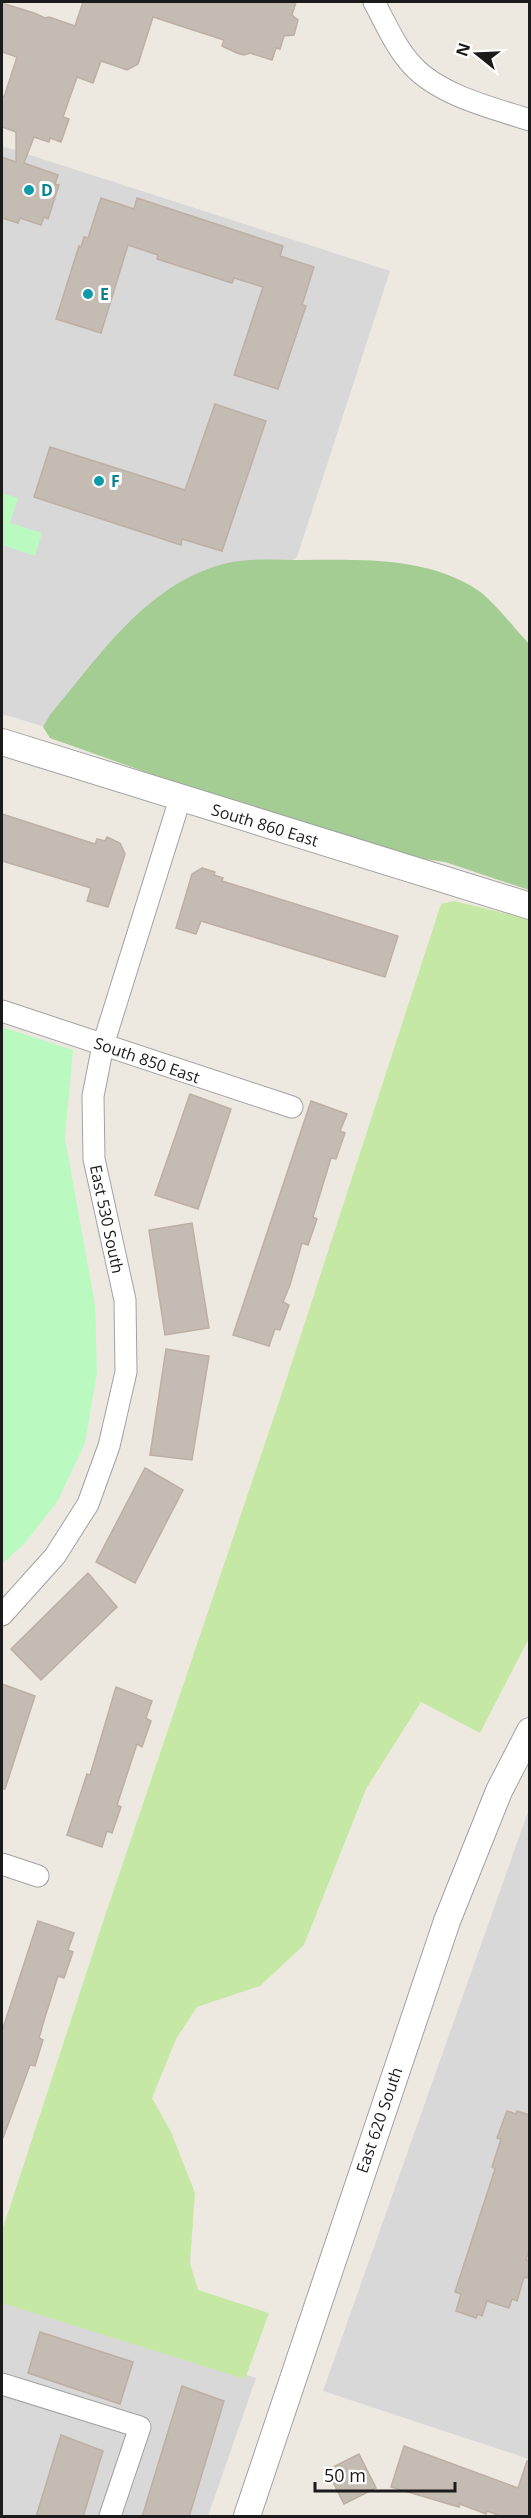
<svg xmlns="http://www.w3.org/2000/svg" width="531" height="2518" viewBox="0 0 531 2518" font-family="'Open Sans',sans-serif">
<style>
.residential{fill:#d9d8d8}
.grass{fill:#c5e9a4}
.forest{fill:#a3cd93}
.park{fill:#bafac0}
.building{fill:#c4bbb3;stroke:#beafa2;stroke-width:1.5}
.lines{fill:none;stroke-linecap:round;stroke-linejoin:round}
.minor-casing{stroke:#a2a2a2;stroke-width:23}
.tertiary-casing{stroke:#a2a2a2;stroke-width:28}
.minor{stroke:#fff;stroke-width:21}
.tertiary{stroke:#fff;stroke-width:26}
.culture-dot{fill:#0f9aa8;stroke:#fff;stroke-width:2}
.labels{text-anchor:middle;stroke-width:6;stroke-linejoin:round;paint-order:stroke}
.culture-label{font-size:16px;font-weight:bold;fill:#0d838f;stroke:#fff;text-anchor:start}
.street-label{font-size:16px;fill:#1b1b1b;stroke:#fff}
</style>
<rect width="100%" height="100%" fill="#ede9e0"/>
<g class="residential">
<polygon points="2,146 390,271 297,557 59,731 2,714"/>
<polygon points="529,1809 529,2459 323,2391"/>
<polygon points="2,2296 256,2378 208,2516 2,2516"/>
</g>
<polygon class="grass" points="454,901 529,919 529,1638 480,1733 421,1702 366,1789 304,1945 260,1986 197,2007 176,2039 152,2098 171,2132 195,2193 190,2263 198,2290 269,2313 245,2379 2,2303 2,2231 104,1919 281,1396 441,904"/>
<path class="forest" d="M301,560C360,560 427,556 479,591C493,601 516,630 529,644V890L445,862L409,857L323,830L274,812L213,796L50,738L43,727L50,715C101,654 150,579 232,562C254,558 279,560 301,560Z"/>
<g class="park">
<polygon points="2,493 18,498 10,523 42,533 35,556 2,545"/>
<polygon points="2,1027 73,1050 65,1138 95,1305 97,1373 85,1443 57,1502 24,1544 2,1564"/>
</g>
<g class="building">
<polygon points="83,2 296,2 292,15 298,20 294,35 284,36 280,49 276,48 272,60 250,53 244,55 237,53 222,46 224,40 153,17 138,64 127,70 101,61 93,83 77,77 63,117 69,119 61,142 50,138 49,142 34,137 24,163 58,175 55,184 59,185 48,219 44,217 41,225 20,218 18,223 2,218 2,157 16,162 16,132 2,127 2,96 4,97 17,57 2,52 2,3 34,13 45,18 49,17 75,26"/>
<polygon points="101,198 134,209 137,198 283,246 280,256 314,267 302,305 306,306 278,389 234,375 263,287 234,278 232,283 157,259 158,255 128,245 101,333 56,319 79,246 81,247 84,237 88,238"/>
<polygon points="215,404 266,421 222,551 182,539 181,545 34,497 50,447 185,490"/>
<polygon points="2,814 95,844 97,839 105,841 107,837 120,843 125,854 108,907 87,901 91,888 2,861"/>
<polygon points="202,868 215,872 214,875 223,878 222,881 398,936 385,977 201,921 196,934 176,928 192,874"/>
<polygon points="190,1094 231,1109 198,1209 155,1195"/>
<polygon points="311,1101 347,1114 340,1131 345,1133 336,1159 331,1158 313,1217 317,1219 308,1245 302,1243 290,1285 283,1302 289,1305 280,1330 275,1329 269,1346 233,1335"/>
<polygon points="192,1223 209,1328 165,1335 149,1230"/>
<polygon points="166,1349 209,1356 192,1460 150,1455"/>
<polygon points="145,1468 183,1490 135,1583 96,1562"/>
<polygon points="88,1573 117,1607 41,1680 11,1649"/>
<polygon points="2,1684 35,1696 5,1789 2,1789"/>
<polygon points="116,1687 152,1701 146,1718 151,1721 142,1747 137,1744 117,1805 121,1807 112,1833 107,1831 102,1847 67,1835 87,1774 90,1775"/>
<polygon points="38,1921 74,1933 68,1950 73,1952 64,1978 58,1976 45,2017 39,2038 43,2040 35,2066 30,2065 3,2138 2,2138 2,2031"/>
<polygon points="507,2111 516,2114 517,2111 530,2115 530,2247 526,2260 530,2261 530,2269 527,2278 524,2277 517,2301 512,2299 509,2308 487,2301 482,2316 478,2314 476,2318 456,2311 461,2294 455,2292 495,2169 492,2167 501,2139 497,2138"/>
<polygon points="40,2332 133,2362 120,2404 28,2373"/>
<polygon points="182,2386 224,2401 189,2517 142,2517"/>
<polygon points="61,2435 103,2451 83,2517 36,2517"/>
<polygon points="404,2446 518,2488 527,2461 530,2461 530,2517 503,2517 487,2511 486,2514 460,2504 459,2507 391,2487"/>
<polygon points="359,2454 376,2488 344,2504 327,2470"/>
</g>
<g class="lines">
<defs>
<g id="minor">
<path d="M374,2C385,22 396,48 412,65C439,95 492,108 530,120"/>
<polyline points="2,1011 292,1107"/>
<polyline points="2,1615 55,1556 88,1504 109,1446 126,1372 125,1300 94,1159 93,1096 103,1045 180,799"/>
<polyline points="2,1864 38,1876"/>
<polyline points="2,2384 140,2427 110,2516"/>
</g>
<g id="tertiary">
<polyline points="2,742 530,906"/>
<polyline points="247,2516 447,1921 499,1791 530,1731"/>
</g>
</defs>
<use href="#minor" class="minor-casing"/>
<use href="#tertiary" class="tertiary-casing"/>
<use href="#minor" class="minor"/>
<use href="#tertiary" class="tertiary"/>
</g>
<g class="culture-dot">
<circle cx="29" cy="190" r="6"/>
<circle cx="88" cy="294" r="6"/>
<circle cx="99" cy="481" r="6"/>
</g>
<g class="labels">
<g class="culture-label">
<text x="41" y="196">D</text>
<text x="100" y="300">E</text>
<text x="111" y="487">F</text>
</g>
<g class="street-label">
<text transform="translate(265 825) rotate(17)" y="6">South 860 East</text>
<text transform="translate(147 1060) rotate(19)" y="6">South 850 East</text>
<text transform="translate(107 1219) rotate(78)" y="6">East 530 South</text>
<text transform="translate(379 2120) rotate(-71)" y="6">East 620 South</text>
</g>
</g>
<rect width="531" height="2518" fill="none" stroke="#1b1b1b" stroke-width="6"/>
<g transform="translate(477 54) rotate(288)" stroke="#ffffff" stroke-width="4.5" paint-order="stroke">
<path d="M0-4.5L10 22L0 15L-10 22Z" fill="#1b1b1b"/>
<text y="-9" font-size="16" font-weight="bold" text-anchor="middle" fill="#1b1b1b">N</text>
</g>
<path d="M315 2482v9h140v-9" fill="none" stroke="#1b1b1b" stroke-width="3"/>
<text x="324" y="2482" font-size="18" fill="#1b1b1b" stroke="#ffffff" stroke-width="4.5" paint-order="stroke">50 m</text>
</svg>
